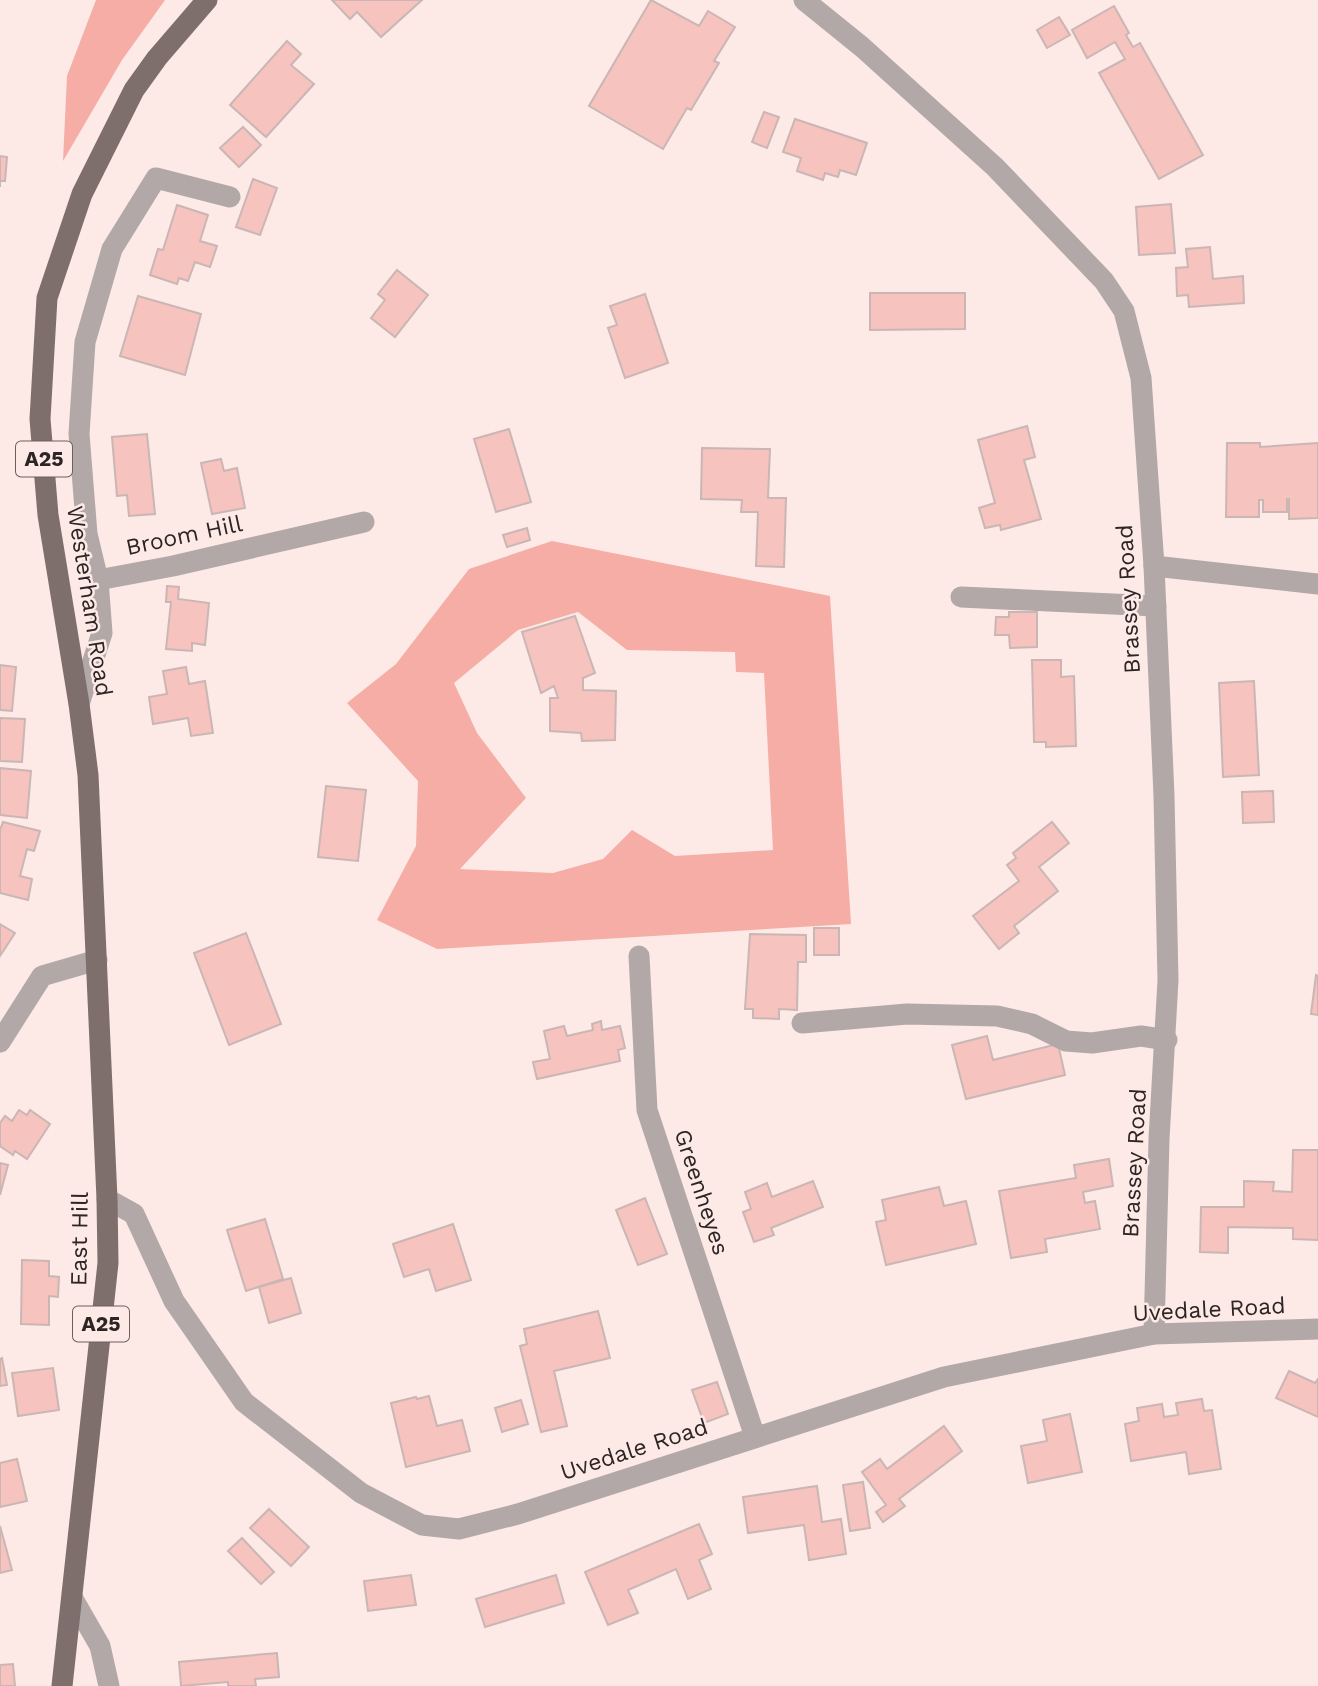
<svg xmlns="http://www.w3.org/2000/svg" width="1318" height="1686" viewBox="0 0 1318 1686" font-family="'Work Sans',sans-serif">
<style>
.green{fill:#f5ada6;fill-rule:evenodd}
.building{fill:#f6c3be;stroke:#cab6b4;stroke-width:2}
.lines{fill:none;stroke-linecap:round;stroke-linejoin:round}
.minor{stroke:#b1a8a7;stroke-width:21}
.major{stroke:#7e6f6d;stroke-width:21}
.labels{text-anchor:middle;stroke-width:5;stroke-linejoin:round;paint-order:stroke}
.shield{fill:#fde9e6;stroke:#6b605e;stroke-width:2}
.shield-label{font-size:21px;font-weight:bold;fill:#2c2524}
.street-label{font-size:23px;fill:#2c2524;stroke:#fde9e6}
</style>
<rect width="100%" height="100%" fill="#fde9e6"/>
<g class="green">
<polygon points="96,0 165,0 122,60 63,161 67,76"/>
<path d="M552,541L830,596L851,924L437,949L377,920L416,846L418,781L347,703L396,664L469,569ZM578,612L627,650L735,652L736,672L764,673L773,850L675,856L632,830L603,859L553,873L460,869L526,798L477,733L454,683L518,630Z"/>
</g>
<g class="building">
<polygon points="332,0 422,0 381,37 357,12 350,19"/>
<polygon points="651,0 699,26 708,11 735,27 714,61 719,63 691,110 687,108 663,149 589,106"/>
<polygon points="1114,6 1129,33 1126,35 1133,47 1140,43 1203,155 1159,179 1099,73 1125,59 1115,42 1087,58 1072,30"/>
<polygon points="1059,17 1070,35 1047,48 1037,30"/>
<polygon points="287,41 301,54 291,65 314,84 266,137 230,105"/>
<polygon points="764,112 779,117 767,148 752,142"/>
<polygon points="795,119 867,143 856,175 840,170 838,177 825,173 823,180 797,171 801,158 783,152"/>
<polygon points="243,127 261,145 239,167 220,148"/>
<polygon points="0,156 7,157 5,181 0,181 0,187"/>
<polygon points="253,179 277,188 260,235 236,227"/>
<polygon points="1171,204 1175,253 1139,255 1136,207"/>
<polygon points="177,205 208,215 200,241 217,246 210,267 195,262 188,281 179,278 177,284 150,275 158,249 163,250"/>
<polygon points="1210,247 1213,279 1243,276 1244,303 1189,307 1188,295 1177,296 1176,268 1188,267 1186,249"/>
<polygon points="397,270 428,295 395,337 371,318 385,300 378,294"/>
<polygon points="870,293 965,293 965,329 870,330"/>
<polygon points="645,294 668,363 625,378 608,328 617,325 610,306"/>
<polygon points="138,296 201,314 185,375 120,356"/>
<polygon points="1027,426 1035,457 1024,460 1041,519 1001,530 1000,525 985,528 979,508 995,503 978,440"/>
<polygon points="509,429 531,502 496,512 474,439"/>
<polygon points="147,434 155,514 129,516 127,495 117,496 112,437"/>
<polygon points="1227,443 1260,443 1260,447 1318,443 1318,518 1289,519 1289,499 1287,499 1287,512 1263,512 1263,500 1259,500 1259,517 1226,517"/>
<polygon points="702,448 770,449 768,498 786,498 784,567 756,566 758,512 741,512 742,500 701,499"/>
<polygon points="221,459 224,471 237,468 245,508 212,514 201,463"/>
<polygon points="527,528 530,540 507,547 503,535"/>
<polygon points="167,586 179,587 178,599 209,603 205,645 192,643 192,651 166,649 171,602 166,602"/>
<polygon points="1009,612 1037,612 1037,647 1010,648 1009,635 995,635 996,617 1009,617"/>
<polygon points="575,616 595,673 583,678 583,690 616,691 615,740 582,741 581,733 550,731 550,698 558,698 554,686 541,693 522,632"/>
<polygon points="1032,660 1061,660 1061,677 1074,676 1076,746 1046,747 1046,742 1034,742"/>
<polygon points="0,665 16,667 12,711 0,710"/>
<polygon points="186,667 189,684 205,681 213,733 191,736 188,718 153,724 149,697 167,694 163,671"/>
<polygon points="1254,681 1259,775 1223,777 1219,683"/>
<polygon points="0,718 25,719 22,762 0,761"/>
<polygon points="0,768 31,771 27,818 0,815"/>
<polygon points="326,786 366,790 358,861 318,857"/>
<polygon points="1273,791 1274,822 1243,823 1242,792"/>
<polygon points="3,822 40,831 34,851 27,849 20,876 32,879 28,900 0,893 0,830"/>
<polygon points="1052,822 1069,843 1039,867 1058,891 1014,926 1019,933 999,949 973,916 1019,881 1007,865 1016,858 1013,853"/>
<polygon points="0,924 15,933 0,956"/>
<rect x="814" y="928" width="25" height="27"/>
<polygon points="246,933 281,1024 229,1045 194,953"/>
<polygon points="750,934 806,935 806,962 798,962 797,1010 779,1009 779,1019 753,1018 753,1009 745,1009"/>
<polygon points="1316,975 1318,976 1318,1015 1311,1014"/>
<polygon points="601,1021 602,1030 620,1026 625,1048 618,1050 620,1061 537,1079 533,1062 550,1059 544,1031 564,1026 567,1036 593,1030 592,1024"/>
<polygon points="987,1036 993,1060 1058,1044 1065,1075 966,1099 952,1045"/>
<polygon points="19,1110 27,1115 30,1110 50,1124 27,1159 15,1151 13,1155 0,1146 0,1123 5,1116 12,1121"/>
<polygon points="1293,1150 1318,1150 1318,1240 1293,1239 1293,1228 1228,1227 1228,1253 1200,1252 1201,1207 1244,1207 1244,1181 1274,1182 1273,1191 1292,1192"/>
<polygon points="1109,1159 1113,1186 1083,1192 1085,1203 1095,1201 1100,1229 1045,1239 1047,1252 1011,1258 999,1191 1076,1178 1074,1165"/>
<polygon points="0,1163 8,1165 0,1195"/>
<polygon points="813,1181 823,1207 771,1228 774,1235 754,1242 743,1212 751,1209 745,1192 767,1183 772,1197"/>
<polygon points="939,1187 944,1206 966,1201 976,1244 886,1265 876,1222 886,1220 882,1200"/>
<polygon points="645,1198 667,1254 638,1265 616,1210"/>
<polygon points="265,1219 283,1279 246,1291 227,1230"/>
<polygon points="453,1224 471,1280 436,1291 429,1269 404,1277 393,1244"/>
<polygon points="22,1260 49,1261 49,1276 59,1277 58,1297 49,1296 49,1325 21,1324"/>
<polygon points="291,1278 301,1313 269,1323 259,1287"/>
<polygon points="598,1311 610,1358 554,1371 567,1426 541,1432 520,1346 527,1344 524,1329"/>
<polygon points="2,1358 7,1385 0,1386 0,1359"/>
<polygon points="53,1368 59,1410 18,1416 12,1373"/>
<polygon points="1289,1371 1315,1383 1318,1379 1318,1417 1276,1398"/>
<polygon points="717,1382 728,1414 704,1423 692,1390"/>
<polygon points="429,1396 437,1426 462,1420 470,1451 406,1467 391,1403 416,1397 417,1399"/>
<polygon points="1202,1399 1204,1411 1212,1410 1221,1469 1189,1474 1186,1452 1131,1461 1125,1424 1139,1421 1137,1408 1162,1404 1164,1417 1178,1415 1176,1403"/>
<polygon points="521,1400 528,1424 502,1432 495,1408"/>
<polygon points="1070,1414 1082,1472 1028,1483 1021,1446 1047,1441 1043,1420"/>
<polygon points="944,1426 962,1451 899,1499 905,1506 883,1522 876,1512 886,1505 862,1472 880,1459 887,1469"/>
<polygon points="17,1459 27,1501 0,1507 0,1463"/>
<polygon points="863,1482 870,1528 850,1531 843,1485"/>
<polygon points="817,1486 822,1522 841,1519 846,1554 809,1560 804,1525 748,1533 743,1497"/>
<polygon points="269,1509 309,1547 291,1566 250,1528"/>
<polygon points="699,1524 712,1554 699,1560 711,1589 688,1599 676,1569 628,1590 638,1613 608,1625 585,1572"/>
<polygon points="0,1526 12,1570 0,1573"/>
<polygon points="242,1538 274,1572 261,1584 228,1551"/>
<polygon points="411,1575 416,1605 368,1611 364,1581"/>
<polygon points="556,1575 564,1603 485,1627 476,1599"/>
<polygon points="277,1653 279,1677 255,1679 256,1686 228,1686 228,1682 181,1686 179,1662"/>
<polygon points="13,1664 15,1686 0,1686 0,1665"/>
</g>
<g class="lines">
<g class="minor">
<polyline points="804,0 862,47 995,167 1104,281 1124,311 1141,378 1154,566 1164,796 1168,980 1159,1139 1154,1334"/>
<polyline points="1154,566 1318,584"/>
<polyline points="98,580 173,566 364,522"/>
<polyline points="961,597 1156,606"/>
<polyline points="79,704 102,633 98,580 87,534 79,434 85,342 112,249 156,178 230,197"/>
<polyline points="639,956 647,1110 755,1437"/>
<polyline points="802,1023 907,1014 997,1016 1032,1024 1066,1041 1092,1043 1141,1036 1167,1040"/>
<polyline points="0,1042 42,976 97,960"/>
<polyline points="107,1199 134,1214 174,1301 244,1402 361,1493 422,1525 459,1529 518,1514 944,1377 1154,1334 1318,1329"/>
<polyline points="73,1599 100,1646 109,1686"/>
</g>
<polyline class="major" points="62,1686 108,1263 107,1199 88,775 79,704 48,515 40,419 47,298 82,194 134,90 157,58 207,0"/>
</g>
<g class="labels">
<g class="shield">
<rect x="16" y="441.5" width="56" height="35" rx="5"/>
<rect x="73" y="1306.5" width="56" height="35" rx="5"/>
</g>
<g class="shield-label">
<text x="44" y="466">A25</text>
<text x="101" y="1331">A25</text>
</g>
<g class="street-label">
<text transform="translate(184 535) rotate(-12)" y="8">Broom Hill</text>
<text transform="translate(1128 599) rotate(-93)" y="8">Brassey Road</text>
<text transform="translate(90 601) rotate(81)" y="8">Westerham Road</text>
<text transform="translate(1134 1163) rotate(-87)" y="8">Brassey Road</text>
<text transform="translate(702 1192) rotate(72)" y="8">Greenheyes</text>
<text transform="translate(79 1239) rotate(-89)" y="8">East Hill</text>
<text transform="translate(1209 1309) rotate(-3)" y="8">Uvedale Road</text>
<text transform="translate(634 1449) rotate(-18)" y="8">Uvedale Road</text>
</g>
</g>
</svg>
